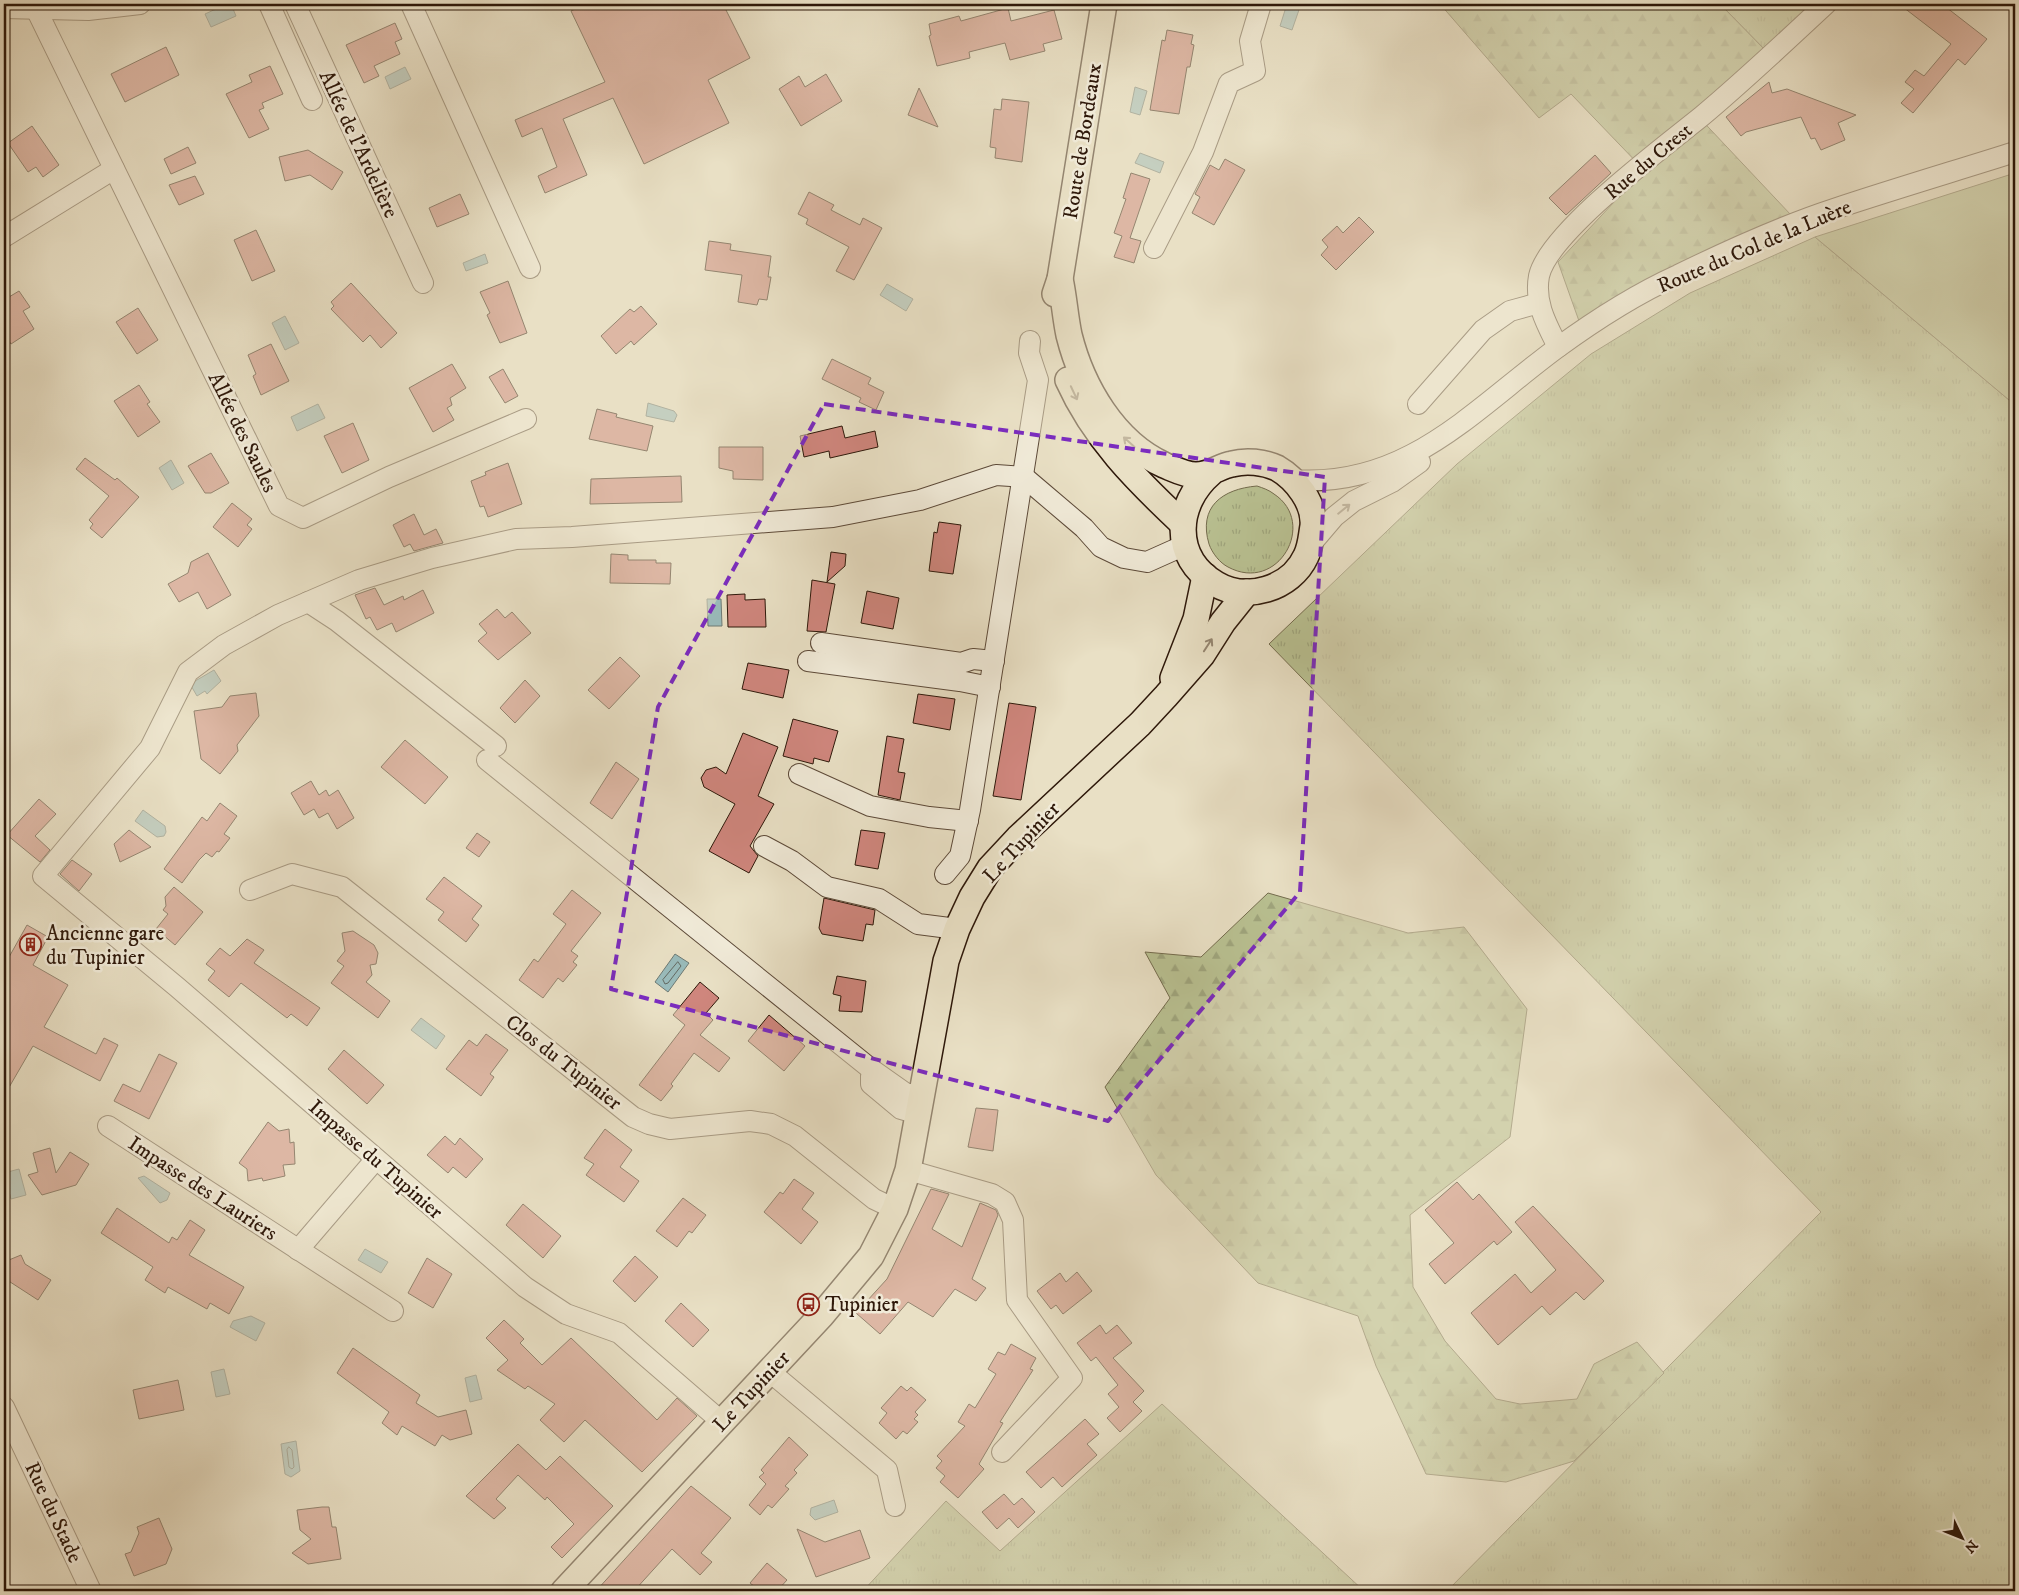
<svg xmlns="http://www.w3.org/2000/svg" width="2019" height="1595" viewBox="0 0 2019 1595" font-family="'IM FELL DW Pica',serif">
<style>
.grass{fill:url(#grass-tufts);stroke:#746c4e}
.forest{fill:url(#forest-firs);stroke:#746c4e}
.pitch{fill:#b9c192;stroke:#746c4e}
.water{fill:#9bb;stroke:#6e7a74}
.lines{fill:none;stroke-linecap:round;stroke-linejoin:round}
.shore{stroke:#646a62;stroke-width:1}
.building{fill:#cf867d;stroke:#2e180a}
.minor-casing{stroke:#5d4a39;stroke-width:22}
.major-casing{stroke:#2e180a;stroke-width:28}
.minor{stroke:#f1ebd9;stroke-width:20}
.major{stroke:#e9e0c5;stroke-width:25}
.oneway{stroke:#958671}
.oneway2{stroke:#998c7c}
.marked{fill:none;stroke:#7b2cbf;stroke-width:4;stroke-dasharray:10 6;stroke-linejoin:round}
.labels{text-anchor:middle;stroke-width:5;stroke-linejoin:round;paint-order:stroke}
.street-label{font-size:21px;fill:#2e180a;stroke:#f1ebd9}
.poi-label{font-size:21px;fill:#2e180a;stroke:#f1ebd9;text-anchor:start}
</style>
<defs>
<pattern id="grass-tufts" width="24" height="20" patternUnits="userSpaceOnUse" patternTransform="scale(1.25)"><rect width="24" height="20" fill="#b9c192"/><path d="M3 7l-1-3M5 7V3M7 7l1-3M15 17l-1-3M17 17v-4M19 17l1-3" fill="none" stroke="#9fa57d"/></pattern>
<pattern id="forest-firs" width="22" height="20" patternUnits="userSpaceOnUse" patternTransform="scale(1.25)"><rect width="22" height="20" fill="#b9c192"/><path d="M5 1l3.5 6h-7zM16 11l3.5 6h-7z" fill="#9fa57d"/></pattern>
</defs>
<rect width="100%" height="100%" fill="#e9e0c5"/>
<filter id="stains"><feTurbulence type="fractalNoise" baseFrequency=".004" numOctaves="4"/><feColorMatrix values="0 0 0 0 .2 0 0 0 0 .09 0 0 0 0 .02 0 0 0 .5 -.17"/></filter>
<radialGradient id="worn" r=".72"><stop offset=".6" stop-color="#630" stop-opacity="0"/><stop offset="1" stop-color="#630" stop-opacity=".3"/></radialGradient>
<g class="grass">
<polygon points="1720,4 1817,4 1766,51"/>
<polygon points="1815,237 2015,405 2015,1591 1447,1591 1821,1212 1269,644 1457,464 1591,354 1690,293"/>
<path d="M1257,486C1263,488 1269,490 1274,494C1318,523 1278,594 1228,567C1220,563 1212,553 1209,544C1198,507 1222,489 1257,486Z"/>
<polygon points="1162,1404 1364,1591 863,1591 946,1501 1000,1551"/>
</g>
<g class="forest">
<polygon points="1440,4 1720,4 1766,51 1694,112 1791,215 1579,321 1558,262 1644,170 1571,94 1539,118"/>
<polygon points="1268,893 1408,933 1464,927 1527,1009 1510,1137 1410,1215 1413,1287 1445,1341 1496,1399 1520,1404 1577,1399 1594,1364 1637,1342 1664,1373 1574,1461 1506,1482 1426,1474 1376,1366 1358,1316 1258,1283 1156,1175 1105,1087 1170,998 1145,952 1201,957"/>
</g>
<polygon class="pitch" points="2015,173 2015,405 1815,237"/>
<g class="water">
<polygon points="227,4 231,4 236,16 211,27 205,14"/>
<polygon points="1287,4 1301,4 1292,30 1280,26"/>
<polygon points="405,67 411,79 390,89 385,77"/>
<polygon points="1135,87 1147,91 1140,115 1130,112"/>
<polygon points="1140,153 1164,162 1160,173 1135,163"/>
<polygon points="485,254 488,263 466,271 463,263"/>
<polygon points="887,284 913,299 906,311 880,295"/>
<polygon points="285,316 299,343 285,350 272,323"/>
<polygon points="648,403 674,411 677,415 674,422 646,416"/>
<polygon points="318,404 325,418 297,431 291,417"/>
<polygon points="171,460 184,483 172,490 159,468"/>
<polygon points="707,599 721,599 722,626 708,626"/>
<polygon points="214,670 221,681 207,694 205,691 197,696 190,684"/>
<polygon points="143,810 165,826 166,832 164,836 157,837 135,821"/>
<polygon points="675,954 689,963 668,992 655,982"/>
<polygon points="421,1018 445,1036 436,1049 411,1030"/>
<polygon points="19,1169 26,1195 11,1199 4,1173"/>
<polygon points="144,1176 170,1193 167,1200 160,1203 138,1178"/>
<polygon points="365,1249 388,1262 381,1273 358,1260"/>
<polygon points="251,1316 265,1323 256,1341 230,1327 233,1321"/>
<polygon points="224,1369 230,1394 216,1397 211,1372"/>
<polygon points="476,1375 482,1399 470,1402 465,1378"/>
<polygon points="296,1441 300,1471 291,1477 285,1474 281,1444"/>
<polygon points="834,1500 838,1512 815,1520 810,1515 811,1508"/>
</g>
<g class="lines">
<g class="shore">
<polygon points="678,962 681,966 668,983 665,984 663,980"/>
<polygon points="289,1447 292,1450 294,1467 292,1469 289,1467 287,1450"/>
</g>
</g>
<g class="building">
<polygon points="585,4 723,4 750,58 708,80 729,123 644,164 613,98 563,119 587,175 545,193 538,176 557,167 542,128 522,137 515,120 605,82 571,11"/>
<polygon points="1899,4 1942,4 1987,39 1965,65 1958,59 1913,113 1901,103 1914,89 1905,82 1915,70 1924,76 1951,44"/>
<polygon points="1008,8 1011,21 1054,10 1062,39 1043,44 1045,51 1010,60 1005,43 969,52 970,58 937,66 929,36 931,35 929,24 959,16 961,21"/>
<polygon points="395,23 402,39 395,42 400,54 374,66 379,76 364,83 346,45"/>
<polygon points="1167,30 1193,35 1191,44 1194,45 1190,67 1187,67 1179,114 1150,110 1162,40 1165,41"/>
<polygon points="166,47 179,75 125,102 111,74"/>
<polygon points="270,66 283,94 262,103 264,108 259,110 269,129 249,138 226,94 252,82 249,75"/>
<polygon points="826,74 842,101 801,126 779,89 799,76 805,87"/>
<polygon points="1769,82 1772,93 1787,89 1856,115 1838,123 1845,140 1821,150 1815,138 1811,139 1801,117 1746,132 1741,136 1726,117"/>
<polygon points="919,88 938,127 908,115"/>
<polygon points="1002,99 1029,102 1022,162 995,158 996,148 990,147 994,109 1001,110"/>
<polygon points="32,126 59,165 43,177 36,167 28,172 8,143"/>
<polygon points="188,147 196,163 171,174 164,159"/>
<polygon points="308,150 343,172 332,190 310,175 285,181 279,157"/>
<polygon points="1595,155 1611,173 1566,215 1549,198"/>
<polygon points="1225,159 1245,170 1214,225 1192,213 1200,197 1195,194 1210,165 1219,170"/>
<polygon points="1131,173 1150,179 1130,238 1141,241 1134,263 1114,257 1122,236 1114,233 1126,199 1123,198"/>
<polygon points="195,176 204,194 179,205 169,185"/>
<polygon points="809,192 834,205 831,210 860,225 863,218 882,228 854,280 836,271 849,247 806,224 808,219 798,214"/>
<polygon points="460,194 469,214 437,227 429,208"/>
<polygon points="1359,217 1374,232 1336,270 1321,255 1328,247 1322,240 1337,226 1343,233"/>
<polygon points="256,230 275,271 252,281 234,240"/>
<polygon points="709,241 731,244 730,250 771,256 768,277 771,277 767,300 759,299 757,305 738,302 742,275 705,270"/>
<polygon points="508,281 527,333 500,343 487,315 490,313 480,292"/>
<polygon points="351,283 397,333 381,348 370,335 363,342 331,309 334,306 331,302"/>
<polygon points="19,291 30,307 23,311 34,329 11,344 4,333 4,300"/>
<polygon points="641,306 657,324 634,345 631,341 616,354 601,336 630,309 634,312"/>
<polygon points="138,308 158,340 137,354 116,322"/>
<polygon points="271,344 289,381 261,395 253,376 256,374 248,355"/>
<polygon points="832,359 871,378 868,384 884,392 876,410 859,402 861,398 822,379"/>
<polygon points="452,364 466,388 450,398 452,405 447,408 454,420 433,432 409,388"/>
<polygon points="503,369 518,396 505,403 489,377"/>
<polygon points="139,385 150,402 147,404 160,422 138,437 114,401"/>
<polygon points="597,409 617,414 616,417 653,426 647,451 589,439"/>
<polygon points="353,423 369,460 342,473 324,436"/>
<polygon points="842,426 845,438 875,431 878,447 830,458 829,451 804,457 800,436"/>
<polygon points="719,447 763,447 763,480 733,479 733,471 719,468"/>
<polygon points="211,453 229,483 211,493 205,493 188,466"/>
<polygon points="85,458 115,480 117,478 139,497 102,538 90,528 93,524 89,520 109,496 76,469"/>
<polygon points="508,463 522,504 488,517 484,506 480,507 471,481 486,475 485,472"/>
<polygon points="681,476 682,502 590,504 591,479"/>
<polygon points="232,503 252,519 247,525 252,529 238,547 213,527"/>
<polygon points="414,514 424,535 436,529 443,543 414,551 410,544 404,547 393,525"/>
<polygon points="939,522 961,525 953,574 929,571 934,532 937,533"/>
<polygon points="831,552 846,554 845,566 827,582"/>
<polygon points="208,553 231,595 207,609 198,592 179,602 168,584 188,573 191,562"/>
<polygon points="611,554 628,555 628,560 656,560 656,563 671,563 670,584 610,583"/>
<polygon points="812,580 835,584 826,632 807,631"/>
<polygon points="375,588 384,605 403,596 404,600 423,590 434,613 396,632 392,623 377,630 370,617 366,619 355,595"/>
<polygon points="867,591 899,598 893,629 861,623"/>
<polygon points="745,594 745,600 765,599 766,627 728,627 727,595"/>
<polygon points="497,609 505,618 512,612 531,633 498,660 478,641 487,633 479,624"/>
<polygon points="620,657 640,676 609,709 588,690"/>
<polygon points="748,663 789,670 783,698 742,689"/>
<polygon points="525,680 540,696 515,723 500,708"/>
<polygon points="256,693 259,716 237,745 238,751 220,774 201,759 194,711 222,707 230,696"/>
<polygon points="918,694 955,699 950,730 913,723"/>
<polygon points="1009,703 1036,707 1021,800 993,796"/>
<polygon points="793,719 838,731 829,762 814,758 813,764 783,756"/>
<polygon points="743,733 778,747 758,796 774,804 750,846 758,856 749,873 709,851 735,804 704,787 701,778 706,770 716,767 726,774"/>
<polygon points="887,736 904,739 898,772 905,773 900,800 878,795"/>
<polygon points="405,740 448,777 425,804 381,767"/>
<polygon points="616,762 639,779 612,819 590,803"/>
<polygon points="311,781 319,795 326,790 329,796 338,790 354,818 337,829 328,813 319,818 314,809 304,815 291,793"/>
<polygon points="39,799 56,814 35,836 50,850 40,862 7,835"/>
<polygon points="220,803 237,816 224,834 230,838 219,852 217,851 212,857 206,853 199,860 182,883 164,869 202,817 207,821"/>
<polygon points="129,830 151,847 120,862 114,844"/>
<polygon points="861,830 885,833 878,869 855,865"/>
<polygon points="477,833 490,842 479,857 466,848"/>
<polygon points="72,860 92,874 79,891 60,874"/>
<polygon points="444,877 482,906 472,919 479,925 466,942 438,920 444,912 426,899"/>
<polygon points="174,887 203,912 175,945 156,929 168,914 163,910 166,906 165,897"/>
<polygon points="572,890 601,913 571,951 578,956 573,962 577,965 563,982 558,978 543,998 519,980 534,959 538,962 566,924 553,914"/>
<polygon points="824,898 875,910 873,925 866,924 863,941 822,934 819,928"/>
<polygon points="27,925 48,937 33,965 68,985 44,1027 96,1054 104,1038 118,1045 100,1081 33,1046 4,1096 4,966"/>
<polygon points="353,931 374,945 378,953 376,964 370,965 372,975 366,982 390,1001 378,1018 331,983 344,966 337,961 345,951 342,933"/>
<polygon points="247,939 264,950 254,963 320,1008 307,1026 291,1014 287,1018 241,983 229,997 208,980 215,971 206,964 220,948 230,956"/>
<polygon points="837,976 866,981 862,1012 839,1011 841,996 833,994"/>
<polygon points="700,982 719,998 706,1013 713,1020 700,1035 730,1058 719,1072 694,1053 671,1084 673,1086 661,1101 639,1085 685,1025 673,1015"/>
<polygon points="769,1015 805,1046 784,1071 748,1041"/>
<polygon points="486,1034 508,1050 490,1074 494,1077 481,1096 446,1069 469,1040 477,1046"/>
<polygon points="344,1050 384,1085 367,1104 328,1069"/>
<polygon points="159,1054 177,1063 149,1119 114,1101 123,1084 140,1092"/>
<polygon points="976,1108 998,1110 993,1151 968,1147"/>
<polygon points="268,1122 279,1131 289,1129 290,1143 294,1142 295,1164 283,1165 285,1176 263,1181 262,1178 248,1181 247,1169 239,1163"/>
<polygon points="605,1129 632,1150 620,1167 639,1181 624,1202 586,1175 594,1164 584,1158"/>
<polygon points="445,1136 455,1145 460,1138 483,1159 466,1178 453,1167 448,1173 427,1155"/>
<polygon points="50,1148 56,1173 70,1152 89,1164 76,1185 42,1195 28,1175 38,1172 33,1153"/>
<polygon points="794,1179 814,1193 802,1209 818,1222 801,1244 764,1212 780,1192 783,1194"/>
<polygon points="1457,1182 1473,1200 1479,1194 1512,1232 1497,1245 1494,1241 1445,1284 1429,1264 1454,1243 1425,1210"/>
<polygon points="931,1189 949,1194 932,1229 962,1247 980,1203 996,1210 998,1215 972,1279 986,1288 976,1301 955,1289 933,1317 908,1302 880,1334 856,1313 887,1279"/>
<polygon points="683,1198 706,1215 692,1233 689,1231 677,1247 656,1231"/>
<polygon points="523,1204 561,1236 543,1258 506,1225"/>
<polygon points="1533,1206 1604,1281 1584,1300 1576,1292 1550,1315 1542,1306 1498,1345 1471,1313 1515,1274 1531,1293 1556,1270 1515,1222"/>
<polygon points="117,1208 169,1243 172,1237 177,1240 190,1220 205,1230 189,1255 244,1287 229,1314 210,1303 207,1309 168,1287 165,1293 145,1280 153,1267 101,1233"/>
<polygon points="21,1255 25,1264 51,1280 38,1300 4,1278 4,1262"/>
<polygon points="635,1256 658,1277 635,1302 613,1281"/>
<polygon points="427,1258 452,1274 433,1308 408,1293"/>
<polygon points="1077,1272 1092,1291 1063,1314 1056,1305 1051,1309 1037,1291 1060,1273 1066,1282"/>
<polygon points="681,1303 709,1330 693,1347 665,1321"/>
<polygon points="504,1320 524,1339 520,1343 542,1365 571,1338 657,1420 677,1398 697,1416 642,1472 585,1420 564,1442 540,1420 555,1404 528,1386 525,1389 497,1370 508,1360 486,1338"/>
<polygon points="1100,1325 1106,1334 1117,1325 1132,1343 1113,1358 1144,1391 1133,1402 1142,1411 1120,1432 1107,1418 1119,1407 1108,1394 1118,1385 1096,1357 1091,1361 1077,1343"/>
<polygon points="1011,1344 1036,1358 1030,1369 1033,1370 1000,1422 1003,1423 979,1464 984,1469 958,1498 940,1482 945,1476 936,1468 942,1461 937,1456 965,1426 958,1422 969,1404 975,1408 996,1374 988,1369 998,1352 1005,1355"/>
<polygon points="353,1348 420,1395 416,1403 438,1417 466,1410 472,1434 450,1440 442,1435 435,1446 402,1426 397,1435 382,1423 389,1412 337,1373"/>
<polygon points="178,1380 184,1410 139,1419 133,1390"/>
<polygon points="901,1386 907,1391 911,1387 926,1400 915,1412 918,1415 914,1419 918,1422 907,1434 903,1431 896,1439 879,1423 887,1413 881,1408"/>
<polygon points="1085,1419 1099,1434 1087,1444 1097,1455 1062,1487 1053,1477 1041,1488 1026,1472"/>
<polygon points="789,1437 808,1455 794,1470 797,1473 785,1486 789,1489 772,1508 768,1505 760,1515 749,1505 766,1484 759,1477 764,1473 761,1470"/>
<polygon points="518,1444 546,1470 560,1456 613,1506 562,1558 551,1547 574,1524 547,1497 545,1500 518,1475 496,1499 506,1508 494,1519 466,1496"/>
<polygon points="691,1486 731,1518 701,1553 712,1562 700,1575 672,1549 634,1591 596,1591"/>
<polygon points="1004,1494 1014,1505 1022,1498 1035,1512 1018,1528 1009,1518 997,1529 982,1512"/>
<polygon points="322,1507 329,1507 332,1527 336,1527 341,1559 308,1564 292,1553 311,1539 300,1530 297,1510"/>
<polygon points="159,1518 172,1549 166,1564 134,1576 125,1554 131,1552 139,1533 137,1527"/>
<polygon points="797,1529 825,1542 860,1530 870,1558 816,1577"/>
<polygon points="767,1563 787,1580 777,1591 760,1591 750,1583"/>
</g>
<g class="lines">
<defs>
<g id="minor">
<polyline points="269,4 312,100"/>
<polyline points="295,4 423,283"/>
<polyline points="411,4 530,268"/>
<polyline points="4,8 88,10 140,4"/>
<polyline points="36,9 279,506 303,518 389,477 526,419"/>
<polyline points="4,237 114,169"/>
<polyline points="1154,248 1203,152 1229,83 1255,71 1250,41 1261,4"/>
<path d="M1558,347C1547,325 1534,303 1539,276C1548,233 1665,146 1702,116C1745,80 1785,42 1826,4"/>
<polyline points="1418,404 1483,330 1510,311 1539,303"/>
<path d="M1294,480C1407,488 1473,410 1557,348C1594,321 1636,294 1678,275C1727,251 1782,226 1834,209C1894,189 1955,171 2015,152"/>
<polyline points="1311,544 1334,517 1354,501 1392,482 1420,462"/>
<polyline points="308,602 337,621 496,746"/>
<polyline points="821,643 961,663 973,659 994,661"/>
<polyline points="808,661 960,681 990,687"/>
<polyline points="487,760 871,1069 905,1093 921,1097"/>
<polyline points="799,774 870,806 929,817 968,821"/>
<polyline points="764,846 792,861 827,887 879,899 918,924 957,929"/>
<polyline points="945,874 960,856 970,810 1038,380 1029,353 1030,341"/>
<polyline points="250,890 292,874 342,887 633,1117 649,1124 670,1129 750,1121 771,1124 795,1136 874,1199 895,1209"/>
<polyline points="871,1076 871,1084 901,1109 918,1114"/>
<polyline points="108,1126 393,1311"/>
<polyline points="908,1170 992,1194 1005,1202 1013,1220 1017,1300 1072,1378 1002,1452"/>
<polyline points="298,1250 376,1159"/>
<polyline points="769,1371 887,1470 895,1506"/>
<polyline points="4,1407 91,1591"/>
<polyline points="722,1422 619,1333 566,1314 525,1287 177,987 43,876 150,748 188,672 224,645 278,615 359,580 432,558 516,539 572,537 833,517 920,500 996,475 1024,477 1084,528 1101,547 1124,558 1147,562 1185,545"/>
</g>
<g id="major">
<path d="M1060,279C1064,297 1065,316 1069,335C1082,387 1114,442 1164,465C1174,469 1185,475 1196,475C1210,475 1220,466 1232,464C1246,460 1264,462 1277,468C1296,479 1315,503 1313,526C1311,537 1311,546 1306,556C1291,589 1246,602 1216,584C1171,557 1175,504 1211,473"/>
<polyline points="1055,294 1060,279 1104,4"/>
<path d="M1068,380C1094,438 1136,480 1183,524"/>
<polyline points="1173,678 1196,619 1205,576"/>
<polyline points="564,1591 821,1316 871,1256 895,1209 908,1170 946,961 957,929 972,897 990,868 1018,838 1140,724 1166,696 1202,655 1223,622 1247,592"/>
</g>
</defs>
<use href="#minor" class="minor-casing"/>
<use href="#major" class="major-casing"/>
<use href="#minor" class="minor"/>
<use href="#major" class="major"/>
</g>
<defs><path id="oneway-shaft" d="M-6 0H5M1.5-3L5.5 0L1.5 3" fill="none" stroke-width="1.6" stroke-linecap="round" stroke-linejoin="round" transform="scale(1.25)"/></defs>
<g class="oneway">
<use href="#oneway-shaft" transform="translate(1074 393) rotate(65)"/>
<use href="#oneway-shaft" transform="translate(1129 442) rotate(-138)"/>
<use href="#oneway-shaft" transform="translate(1208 645) rotate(-57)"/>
</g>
<use class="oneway2" href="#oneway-shaft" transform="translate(1344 509) rotate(-39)"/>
<path d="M0 0H2019V1595H0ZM824,404L1325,477L1300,892L1108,1121L611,989L658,707Z" fill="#e9e0c5" fill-opacity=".55" fill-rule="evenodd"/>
<path class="marked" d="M824,404L1325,477L1300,892L1108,1121L611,989L658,707Z"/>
<defs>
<symbol id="building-ring" viewBox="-11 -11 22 22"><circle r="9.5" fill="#f1ebd9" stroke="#8f2418" stroke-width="1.5"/><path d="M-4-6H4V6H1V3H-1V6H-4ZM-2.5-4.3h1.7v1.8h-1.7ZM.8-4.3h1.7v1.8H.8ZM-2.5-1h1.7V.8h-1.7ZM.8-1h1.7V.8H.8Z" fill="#8f2418"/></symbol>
<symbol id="bus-ring" viewBox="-11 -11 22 22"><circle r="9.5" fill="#f1ebd9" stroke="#8f2418" stroke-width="1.5"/><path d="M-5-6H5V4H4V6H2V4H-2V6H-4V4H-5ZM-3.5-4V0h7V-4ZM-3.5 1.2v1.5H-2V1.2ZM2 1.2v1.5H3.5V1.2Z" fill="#8f2418"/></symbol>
</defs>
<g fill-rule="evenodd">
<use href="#building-ring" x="18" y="932" width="25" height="25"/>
<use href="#bus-ring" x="796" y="1292" width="25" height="25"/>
</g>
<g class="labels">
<g class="street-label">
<text transform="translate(1082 141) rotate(-81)" y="7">Route de Bordeaux</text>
<text transform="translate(359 144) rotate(65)" y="7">Allée de l'Ardelière</text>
<text transform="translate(1648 161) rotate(-40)" y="7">Rue du Crest</text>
<text transform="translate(1754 246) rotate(-23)" y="7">Route du Col de la Luère</text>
<text transform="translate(243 432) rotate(64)" y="7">Allée des Saules</text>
<text transform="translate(1021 842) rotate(-47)" y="7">Le Tupinier</text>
<text transform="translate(564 1062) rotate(38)" y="7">Clos du Tupinier</text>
<text transform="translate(376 1159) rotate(41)" y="7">Impasse du Tupinier</text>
<text transform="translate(203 1188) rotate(33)" y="7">Impasse des Lauriers</text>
<text transform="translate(751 1391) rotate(-47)" y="7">Le Tupinier</text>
<text transform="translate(54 1512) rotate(65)" y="7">Rue du Stade</text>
</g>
<g class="poi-label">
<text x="46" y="940">Ancienne gare<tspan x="46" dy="24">du Tupinier</tspan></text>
<text x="825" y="1311">Tupinier</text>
</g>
</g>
<rect width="2019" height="1595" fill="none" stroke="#e9e0c5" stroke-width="20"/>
<rect x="5" y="5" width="2009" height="1585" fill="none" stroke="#2e180a" stroke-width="2.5"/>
<rect x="10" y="10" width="1999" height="1575" fill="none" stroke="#2e180a"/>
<g transform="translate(1962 1538) rotate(133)" stroke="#f1ebd9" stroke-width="4" paint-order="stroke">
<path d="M0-4L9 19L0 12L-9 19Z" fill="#2e180a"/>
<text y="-8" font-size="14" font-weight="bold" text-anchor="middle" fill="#2e180a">N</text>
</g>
<rect width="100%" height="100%" filter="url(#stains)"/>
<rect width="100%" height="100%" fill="url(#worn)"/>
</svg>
